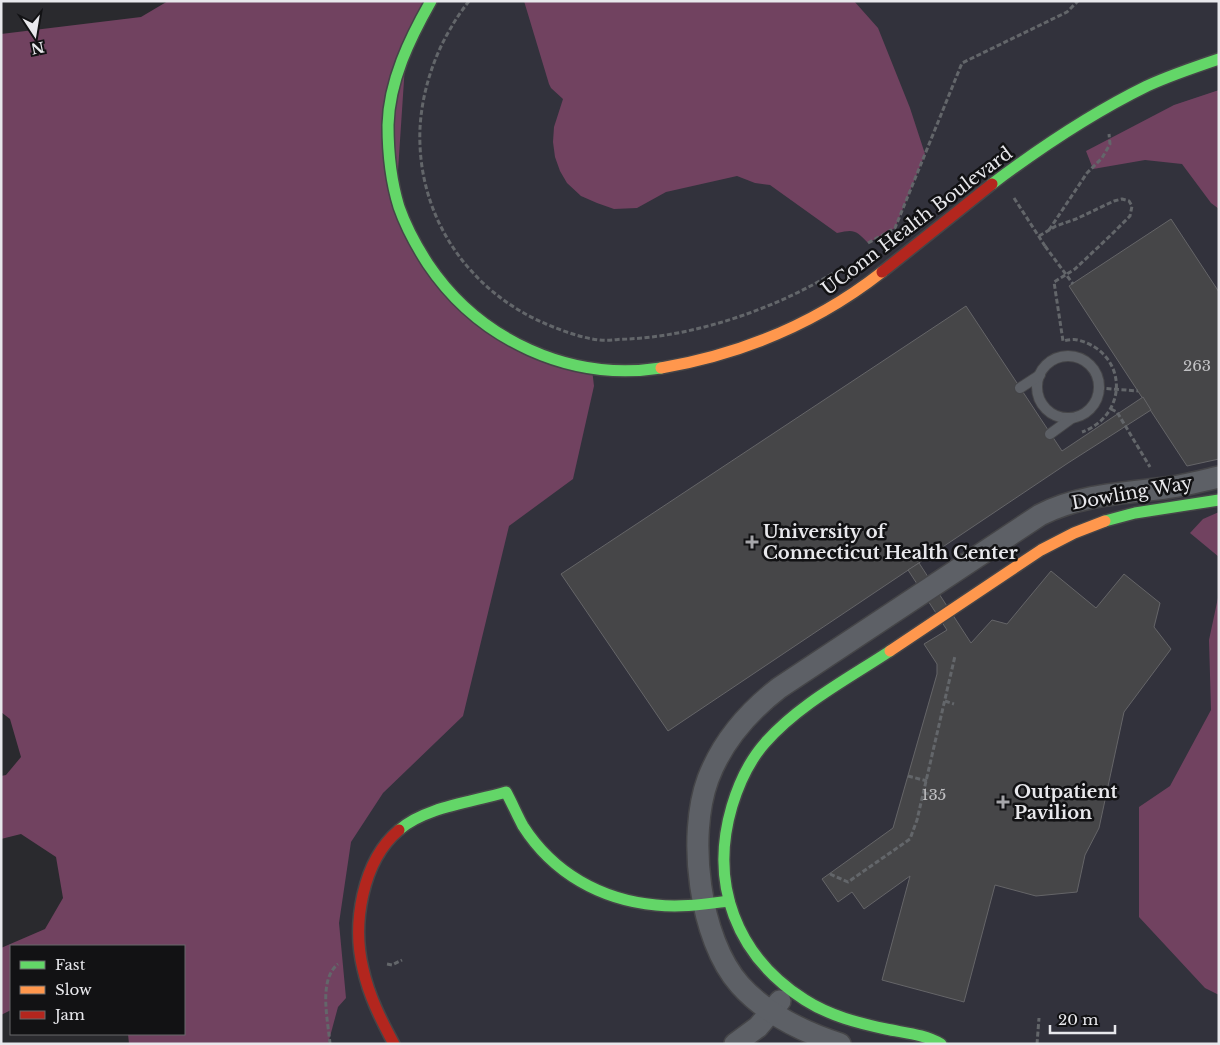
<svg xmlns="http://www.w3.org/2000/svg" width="1220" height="1045" viewBox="0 0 1220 1045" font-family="'Libre Baskerville',serif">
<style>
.built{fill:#32323c}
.forest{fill:#714260}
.building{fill:#464648;stroke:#656568}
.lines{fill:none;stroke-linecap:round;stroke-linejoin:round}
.lane-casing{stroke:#454548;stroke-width:12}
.street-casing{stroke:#454548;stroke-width:24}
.fast-casing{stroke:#454548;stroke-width:14}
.slow-casing{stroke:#454548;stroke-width:14}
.jam-casing{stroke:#454548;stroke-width:14}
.path{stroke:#63666a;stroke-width:3;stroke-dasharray:5 2.5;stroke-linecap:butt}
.lane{stroke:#5d6066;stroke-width:10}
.street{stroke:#5d6066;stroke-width:21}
.fast{stroke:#63d668;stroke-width:11}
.slow{stroke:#ff974d;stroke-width:11}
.jam{stroke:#b3261e;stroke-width:11}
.path-bridge{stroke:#63666a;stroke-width:3;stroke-dasharray:5 2.5;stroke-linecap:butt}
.poi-dot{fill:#a6a6aa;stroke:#121214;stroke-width:2}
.labels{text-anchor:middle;stroke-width:5;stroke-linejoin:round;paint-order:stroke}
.number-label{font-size:15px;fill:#c0c0c3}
.street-label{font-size:18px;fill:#e8e8ec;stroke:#121214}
.poi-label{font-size:18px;font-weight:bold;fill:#e8e8ec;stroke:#121214;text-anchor:start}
</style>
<rect width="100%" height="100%" fill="#2a2a2e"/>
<polygon class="built" points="301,1 1219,1 1219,1044 243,1044"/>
<g class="forest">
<polygon points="168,1 436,1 406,50 396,201 470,319 592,369 594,386 573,479 509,526 463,716 383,793 351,842 339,923 346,998 338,1007 328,1044 129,1044 128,1034 184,1034 184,946 11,946 11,1010 1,1015 1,948 45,929 63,898 56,857 21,834 1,839 1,776 6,775 21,757 10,719 1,712 1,34 141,17"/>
<path d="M524,1H854L878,28L910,108L925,154L895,228L868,243C856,230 854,229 837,233L770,185L755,183L737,176L666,192L637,208L614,209L597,203L581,196L567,183L560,171L555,157L553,142L554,127L563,99L551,88L549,84Z"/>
<polygon points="1219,90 1219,209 1211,203 1182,164 1145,160 1093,169 1086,151 1174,105"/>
<polygon points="1219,512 1219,557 1190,533 1203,519"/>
<polygon points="1219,593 1219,995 1205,988 1139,917 1139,807 1170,786 1211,710 1209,640"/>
</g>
<g class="building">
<polygon points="1171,219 1219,292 1219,459 1187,466 1069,286"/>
<polygon points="966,306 1062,451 1143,397 1151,410 1068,463 668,731 561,574"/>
<polygon points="919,563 971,643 992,620 1007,624 1051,571 1096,608 1124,574 1160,603 1154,627 1171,649 1124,712 1099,828 1085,855 1077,892 1036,896 995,885 964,1002 882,980 910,876 864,909 852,892 838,902 822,879 893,828 937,674 937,664 924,644 947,630 908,570"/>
</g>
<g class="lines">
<defs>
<g id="lane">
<circle cx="1068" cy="387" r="31"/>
<polyline points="1020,388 1040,375"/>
<polyline points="1050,434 1072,418"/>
</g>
<g id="street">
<polyline points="735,1044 758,1027 780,1001"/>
<path d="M840,1044C803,1032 767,1015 740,985C699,939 687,836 708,779C722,742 748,712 779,688L1040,515C1079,495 1123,493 1165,488C1183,486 1201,481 1219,477"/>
</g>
<g id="fast">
<path d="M431,1C410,38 389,81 388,125C388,153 391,181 399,207C406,227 417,247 428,264C479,340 570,382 661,368"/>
<path d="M992,184C1041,147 1092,113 1147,86C1171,75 1195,67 1219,59"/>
<polyline points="1105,521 1135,513 1219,500"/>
<path d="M890,651C849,678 798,705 765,743C749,761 739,783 732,806C709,884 736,956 805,1000C830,1016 858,1023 886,1029C905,1033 924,1034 941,1044"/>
<path d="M399,830C425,807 473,802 506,792C512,803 517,815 523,826C553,873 601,900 656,905C681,908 705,904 729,901"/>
</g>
<g id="slow">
<path d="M661,368C742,354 817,323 882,272"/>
<polyline points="890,651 1041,550 1074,533 1105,521"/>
</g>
<g id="jam">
<polyline points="882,272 992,184"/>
<path d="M394,1044C381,1020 369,996 363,969C352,924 362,861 399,830"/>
</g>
</defs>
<use href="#lane" class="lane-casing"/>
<use href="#street" class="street-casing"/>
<use href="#fast" class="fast-casing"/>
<use href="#slow" class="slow-casing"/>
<use href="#jam" class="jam-casing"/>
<g class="path">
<path d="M469,1C463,9 457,17 452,26C431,60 418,105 420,145C423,225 473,293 546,324C563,331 581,338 600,340C609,341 618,339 627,339C698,336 780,307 840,269"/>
<polyline points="1014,198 1045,246"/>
<polyline points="1049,230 1087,173 1102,158 1110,144 1109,134"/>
<path d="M1039,236L1056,226L1076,219L1114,201L1122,199L1129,201L1132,206L1130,216L1112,234L1075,269L1054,282L1063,341C1068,340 1074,339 1078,340C1128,353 1129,415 1082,432"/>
<polyline points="868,243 895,228 962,63 1067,12 1078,1"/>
<polyline points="1099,388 1138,391"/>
<polyline points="1111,409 1117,412 1150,467"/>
<polyline points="945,701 954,704"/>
<polyline points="908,776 927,781"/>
<polyline points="924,793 934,795"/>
<polyline points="830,874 848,882 910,839 917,820 955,656"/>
<polyline points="387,964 392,965 402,960"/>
<path d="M330,1044C328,1020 318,980 338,964"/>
<polyline points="1037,1044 1039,1018"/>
</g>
<use href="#lane" class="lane"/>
<use href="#street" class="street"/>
<use href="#fast" class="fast"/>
<use href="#slow" class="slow"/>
<use href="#jam" class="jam"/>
<polyline class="path-bridge" points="1045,246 1073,284"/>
</g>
<g class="poi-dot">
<path d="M749.5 534.5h5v5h5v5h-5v5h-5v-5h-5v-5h5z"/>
<path d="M1000.5 794.5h5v5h5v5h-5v5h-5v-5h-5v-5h5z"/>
</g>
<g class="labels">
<g class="number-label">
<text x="1197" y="371">263</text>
<text x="934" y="800">135</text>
</g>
<g class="street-label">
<text transform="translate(917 221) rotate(-37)" y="6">UConn Health Boulevard</text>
<text transform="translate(1132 493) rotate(-10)" y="6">Dowling Way</text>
</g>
<g class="poi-label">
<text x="763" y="538">University of<tspan x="763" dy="21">Connecticut Health Center</tspan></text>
<text x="1014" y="798">Outpatient<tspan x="1014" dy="21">Pavilion</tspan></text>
</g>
</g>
<rect width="1220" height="1045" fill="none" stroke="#e8e8ec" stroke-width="5"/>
<rect x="10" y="945" width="175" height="90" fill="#121214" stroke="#68686a"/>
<rect x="20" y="961" width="25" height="8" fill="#63d668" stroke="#68686a"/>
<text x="55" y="970" font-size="15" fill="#e8e8ec">Fast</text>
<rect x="20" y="986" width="25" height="8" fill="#ff974d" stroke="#68686a"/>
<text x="55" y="995" font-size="15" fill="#e8e8ec">Slow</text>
<rect x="20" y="1011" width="25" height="8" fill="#b3261e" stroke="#68686a"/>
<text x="55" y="1020" font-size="15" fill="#e8e8ec">Jam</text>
<g transform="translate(35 35) rotate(168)" stroke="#121214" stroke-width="4" paint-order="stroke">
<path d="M0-4L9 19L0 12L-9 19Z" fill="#e8e8ec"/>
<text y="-8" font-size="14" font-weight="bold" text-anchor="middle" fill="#e8e8ec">N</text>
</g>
<path d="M1050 1025v8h65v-8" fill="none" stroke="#e8e8ec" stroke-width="2.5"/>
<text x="1058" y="1025" font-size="15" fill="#e8e8ec" stroke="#121214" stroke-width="4" paint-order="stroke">20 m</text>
</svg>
